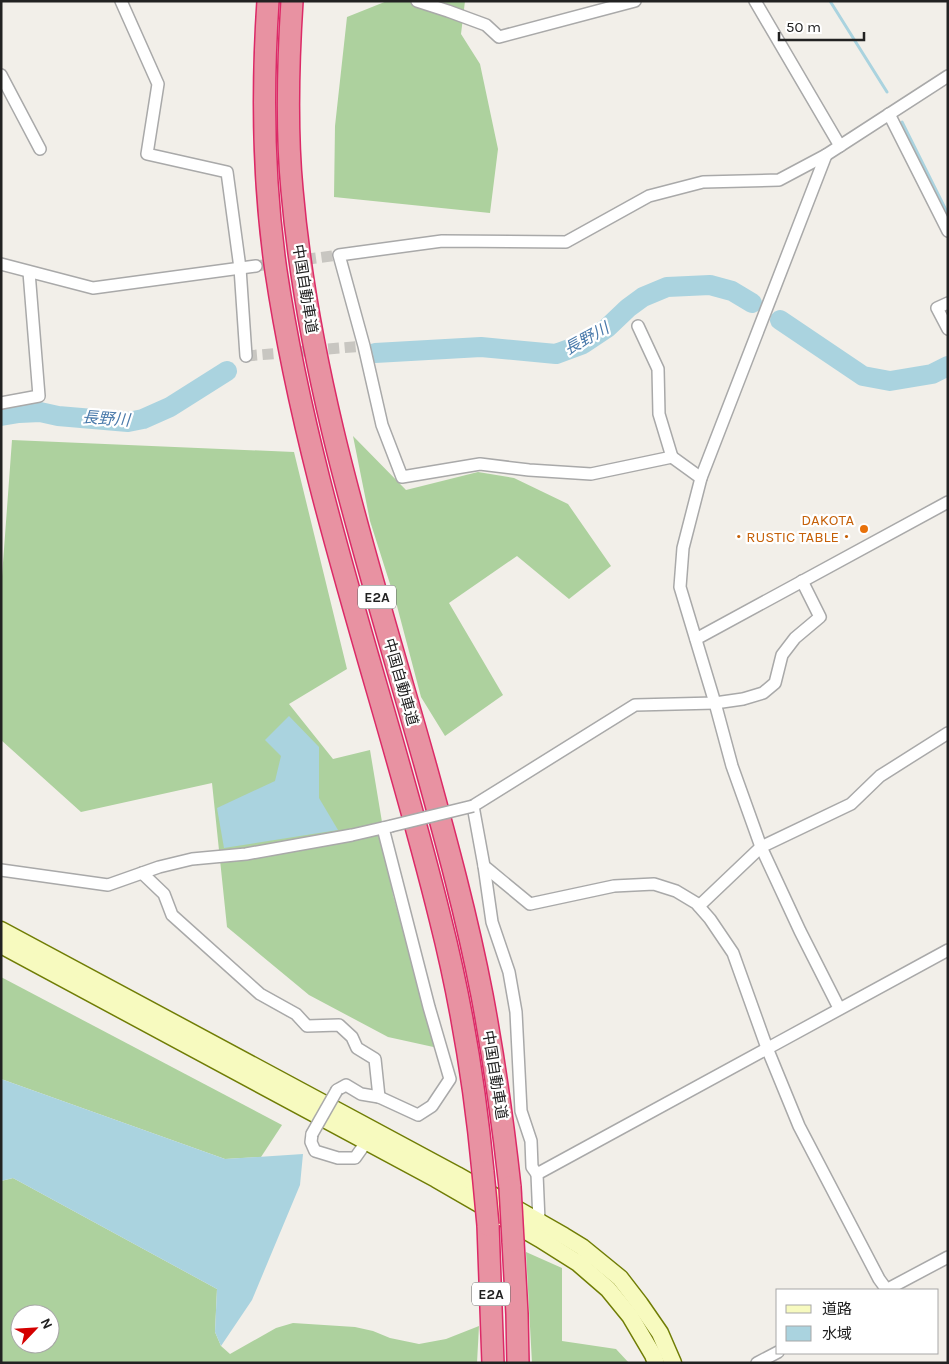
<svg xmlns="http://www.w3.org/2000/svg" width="949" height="1364" viewBox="0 0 949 1364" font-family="Karla,'Noto Sans JP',sans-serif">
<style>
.forest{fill:#add19e;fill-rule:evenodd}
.water{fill:#aad3df}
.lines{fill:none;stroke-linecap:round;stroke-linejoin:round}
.stream{stroke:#aad3df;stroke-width:3}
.river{stroke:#aad3df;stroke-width:20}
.street-tunnel{stroke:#c8c6c1;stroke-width:11;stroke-dasharray:11 5.5;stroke-linecap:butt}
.street-casing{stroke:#a9a9a9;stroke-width:14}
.secondary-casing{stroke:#707d05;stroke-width:19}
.highway-casing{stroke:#dc2a67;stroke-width:24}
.street{stroke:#fff;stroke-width:11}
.secondary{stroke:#f7fabf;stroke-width:16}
.highway{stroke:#e892a2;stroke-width:21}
.street-bridge-casing{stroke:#a9a9a9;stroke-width:14;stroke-linecap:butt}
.highway-bridge-casing{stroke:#dc2a67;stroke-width:24;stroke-linecap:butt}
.street-bridge{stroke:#fff;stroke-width:11}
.highway-bridge{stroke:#e892a2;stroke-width:21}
.food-dot{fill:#e8710a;stroke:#fff;stroke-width:2}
.labels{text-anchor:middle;stroke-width:4.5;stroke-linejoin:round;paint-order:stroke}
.shield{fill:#fff;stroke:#646464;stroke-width:1}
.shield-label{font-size:14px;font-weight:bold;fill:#222}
.street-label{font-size:15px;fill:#222;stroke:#fff}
.food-label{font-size:15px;fill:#c56008;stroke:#fff;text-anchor:end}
.water-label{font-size:16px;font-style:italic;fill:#4a7aab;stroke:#fff}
</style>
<rect width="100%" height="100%" fill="#f2efe9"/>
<g class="forest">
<polygon points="387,1 465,1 461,34 480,64 498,149 490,213 334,197 335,126 347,17"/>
<polygon points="353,436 406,490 478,472 514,478 568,504 611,566 569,599 517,556 449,603 503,695 445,736 421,697 397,606 370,521"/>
<polygon points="12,440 294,452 347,669 289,704 333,759 370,750 383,828 393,895 414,969 438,1048 388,1037 309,995 227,927 212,783 81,812 1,740 1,590"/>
<polygon points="1,977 282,1125 261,1157 225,1159 1,1079"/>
<path d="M13,1178L217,1289L215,1332L221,1346L230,1354L276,1328L293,1323L355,1327L373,1331L390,1338L419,1344L446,1339L479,1326L477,1363H1V1181ZM20,1314H50V1344H20Z"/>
<polygon points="526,1252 562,1268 562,1341 616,1349 629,1363 532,1363"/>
</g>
<g class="water">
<polygon points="289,716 319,747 319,798 338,830 224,848 217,808 275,781 281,756 265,740"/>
<polygon points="1,1079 225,1159 303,1154 300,1185 252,1300 221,1346 215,1332 217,1289 13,1178 1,1181"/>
</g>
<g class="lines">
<g class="stream">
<polyline points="830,1 887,92"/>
<polyline points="902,122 948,214"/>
</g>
<g class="river">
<polyline points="780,320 863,376 890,381 932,374 948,366"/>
<polyline points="375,353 481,347 556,354 583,344 607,328 628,308 643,297 667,287 710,285 732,291 752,303"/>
<polyline points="1,416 19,413 40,412 58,416 128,422 143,419 170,407 227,371"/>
</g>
<g class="street-tunnel">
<polyline points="256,266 339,255"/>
<polyline points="246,356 364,346"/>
</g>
<defs>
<g id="street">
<polyline points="121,1 158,84 147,154 227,172 240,268 246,356"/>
<polyline points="417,1 448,11 486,25 499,37 635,1"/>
<polyline points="755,1 840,146"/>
<polyline points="1,75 40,149"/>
<polyline points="889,114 948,231"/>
<polyline points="826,155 701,478 683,548 680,587 715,703 732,766 761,847 800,931 839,1008"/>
<polyline points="1,264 93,288 256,266"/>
<polyline points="948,303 937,308 948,329"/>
<polyline points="638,326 658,369 659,414 672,457 591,474 529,470 480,464 402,477 382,425 364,346 339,255 442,241 566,242 649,196 703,182 779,180 826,155 948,76"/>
<polyline points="1,403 39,396 29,272"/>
<polyline points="672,457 701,478"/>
<polyline points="802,581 820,617 795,638 782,655 775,683 763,693 743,699 715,703 635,705 473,806 484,866 530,904 614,886 654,884 676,891 696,903 710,919 733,953 767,1048 799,1126 879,1279 887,1290"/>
<polyline points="696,639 948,502"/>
<polyline points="484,866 492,922 509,972 516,1012 521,1111 531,1141 532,1167 537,1174"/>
<polyline points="1,870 108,885 159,867 192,859 246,854 352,835 391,826"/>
<polyline points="142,873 164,894 172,915 260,994 296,1014 307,1026 339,1025 352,1037 357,1048 375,1059 379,1097"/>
<polyline points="699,906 761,847 851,804 880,776 948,733"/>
<polyline points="337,1090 346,1085 361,1094 379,1097 418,1115 432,1106 450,1079 429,1007 383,828"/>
<polyline points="312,1134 311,1142 315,1151 338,1158 355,1158 367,1141"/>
<polyline points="539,1221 537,1174 948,950"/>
<polyline points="886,1290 948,1257"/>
<polyline points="757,1363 778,1352"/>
</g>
<g id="secondary">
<polyline points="1,930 457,1175 564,1236 582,1247 620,1278 640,1304 660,1333 673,1363"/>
<polyline points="1,945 436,1179 540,1239 578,1263 608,1289 630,1316 653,1355 656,1363"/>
</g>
<g id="highway">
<path d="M268,1C262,91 263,181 276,271C309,492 387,702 440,918C461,1001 475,1087 483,1172"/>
<path d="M292,1C288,64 286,127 292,190C309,387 372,575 425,764C446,840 467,917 482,995C494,1059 503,1123 510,1187"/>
<polyline points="488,1225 493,1363"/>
<polyline points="513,1241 517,1314 518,1363"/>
</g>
</defs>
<use href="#street" class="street-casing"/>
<use href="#secondary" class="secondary-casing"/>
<use href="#highway" class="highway-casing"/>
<use href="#street" class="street"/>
<use href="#secondary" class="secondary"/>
<use href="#highway" class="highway"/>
<defs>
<g id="street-bridge">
<polyline points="391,826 473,806"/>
<polyline points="312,1134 337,1090"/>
</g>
<g id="highway-bridge">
<polyline points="483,1172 488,1225"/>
<polyline points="510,1187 513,1241"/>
</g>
</defs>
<use href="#street-bridge" class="street-bridge-casing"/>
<use href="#highway-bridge" class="highway-bridge-casing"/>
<use href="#street-bridge" class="street-bridge"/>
<use href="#highway-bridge" class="highway-bridge"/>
</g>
<circle class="food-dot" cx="864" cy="529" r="5"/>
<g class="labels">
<g class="shield">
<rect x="358" y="585.5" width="38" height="23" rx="4"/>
<rect x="472" y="1282.5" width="38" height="23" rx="4"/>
</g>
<g class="shield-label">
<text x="377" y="602">E2A</text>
<text x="491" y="1299">E2A</text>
</g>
<g class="street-label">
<text transform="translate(305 289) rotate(81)" y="5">中国自動車道</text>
<text transform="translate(401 682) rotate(74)" y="5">中国自動車道</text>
<text transform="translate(495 1075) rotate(81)" y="5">中国自動車道</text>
</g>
<g class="food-label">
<text x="854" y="525">DAKOTA<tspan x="854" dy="17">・RUSTIC TABLE・</tspan></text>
</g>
<g class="water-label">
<text transform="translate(586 338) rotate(-29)" y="6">長野川</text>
<text transform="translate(106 418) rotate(4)" y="6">長野川</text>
</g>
</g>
<rect width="949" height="1364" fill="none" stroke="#222222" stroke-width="5"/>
<rect x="776" y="1289" width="162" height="65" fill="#ffffff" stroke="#a7a7a7"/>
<rect x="786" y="1305" width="25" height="8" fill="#f7fabf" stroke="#a7a7a7"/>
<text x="822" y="1314" font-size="15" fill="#222222">道路</text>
<rect x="786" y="1326" width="25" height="15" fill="#aad3df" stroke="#a7a7a7"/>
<text x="822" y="1339" font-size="15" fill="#222222">水域</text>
<g transform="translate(35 1329) rotate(65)"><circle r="24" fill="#ffffff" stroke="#a7a7a7"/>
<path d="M0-4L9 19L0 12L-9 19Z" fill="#d40000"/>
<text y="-8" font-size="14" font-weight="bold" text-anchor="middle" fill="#222222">N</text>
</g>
<path d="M779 32v8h85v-8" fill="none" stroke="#222222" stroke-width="2.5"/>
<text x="786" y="32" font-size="15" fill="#222222" stroke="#ffffff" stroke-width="4" paint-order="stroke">50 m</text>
</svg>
